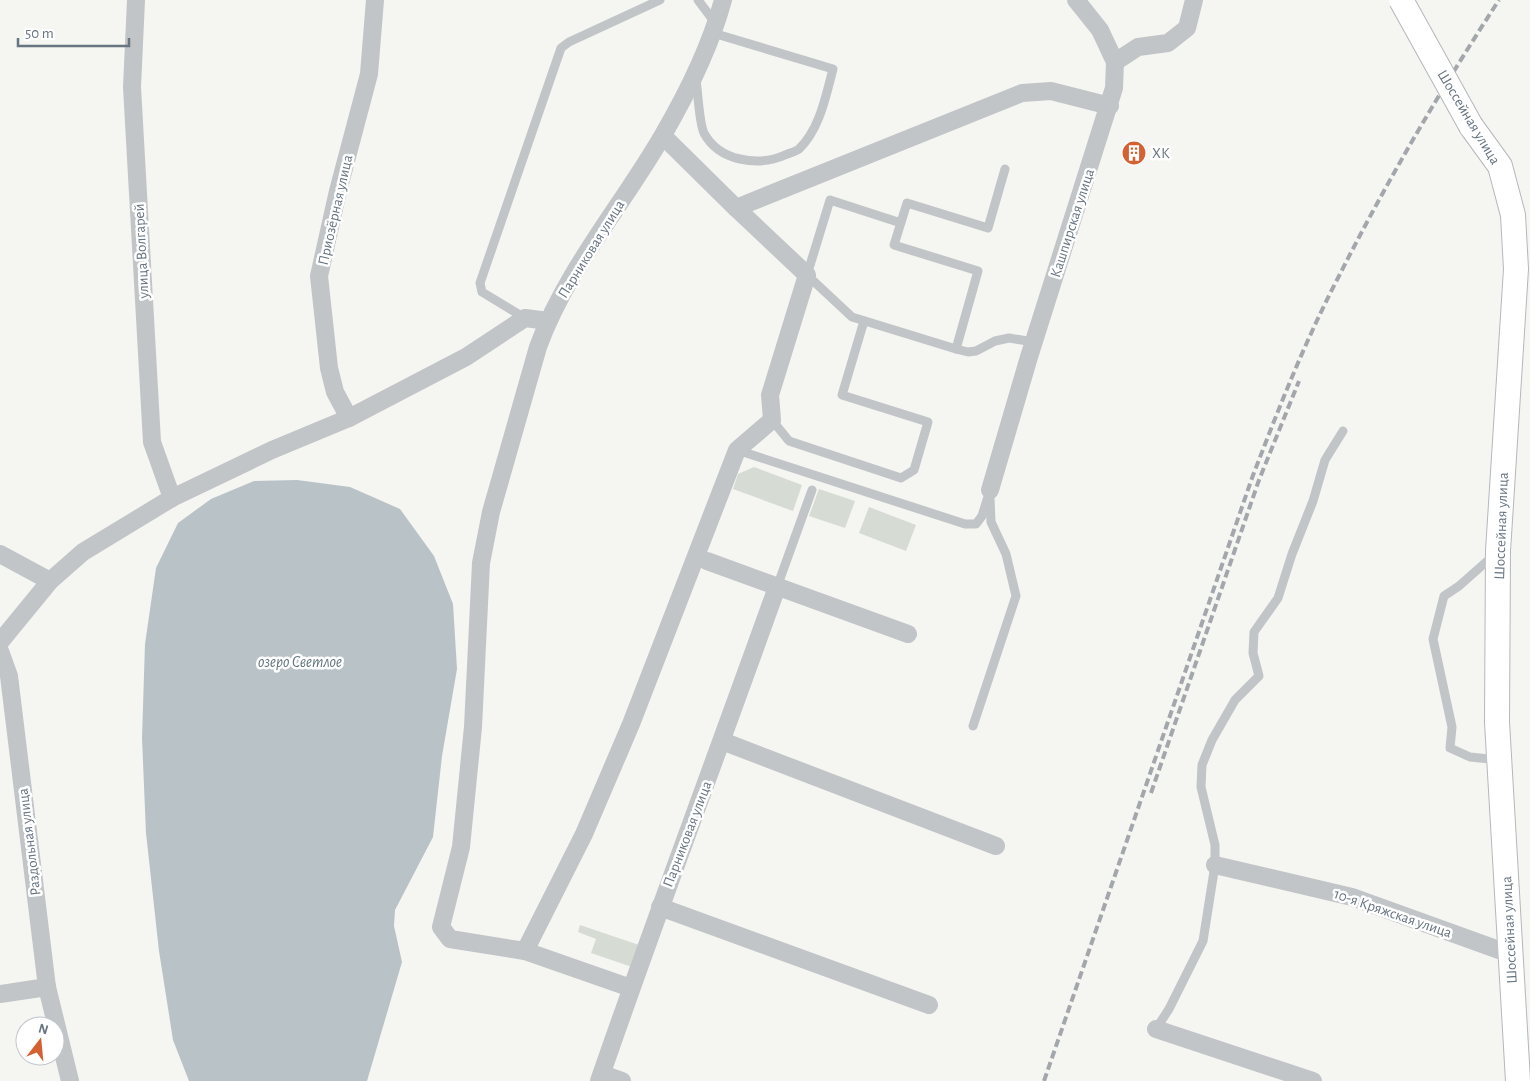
<svg xmlns="http://www.w3.org/2000/svg" width="1530" height="1081" viewBox="0 0 1530 1081" font-family="'Alegreya Sans',sans-serif">
<style>
.green{fill:#d6dcd3}
.water{fill:#b9c2c7}
.lines{fill:none;stroke-linecap:round;stroke-linejoin:round}
.secondary-casing{stroke:#b4b8bc;stroke-width:26}
.lane{stroke:#c1c5c8;stroke-width:9}
.street{stroke:#c1c5c8;stroke-width:18}
.secondary{stroke:#fff;stroke-width:24}
.rail{stroke:#a3a7ac;stroke-width:4;stroke-dasharray:8 4;stroke-linecap:butt}
.secondary-bridge-casing{stroke:#b4b8bc;stroke-width:26;stroke-linecap:butt}
.secondary-bridge{stroke:#fff;stroke-width:24}
.labels{text-anchor:middle;stroke-width:5;stroke-linejoin:round;paint-order:stroke}
.street-label{font-size:15px;fill:#677481;stroke:#fff}
.poi-label{font-size:15px;fill:#677481;stroke:#fff;text-anchor:start}
.water-label{font-size:16px;font-style:italic;fill:#63757d;stroke:#fff}
</style>
<rect width="100%" height="100%" fill="#f5f5f2"/>
<g class="green">
<polygon points="754,467 802,485 793,511 733,489 738,474"/>
<polygon points="819,489 855,501 845,528 809,516"/>
<polygon points="869,507 916,525 906,551 859,533"/>
<polygon points="580,925 639,945 632,967 591,953 596,939 578,932"/>
</g>
<polygon class="water" points="297,480 350,487 400,509 434,556 453,604 457,669 442,756 433,837 395,910 394,926 402,962 367,1081 189,1081 173,1040 159,951 146,833 142,738 145,644 156,568 178,523 211,499 254,481"/>
<g class="lines">
<defs>
<polyline id="secondary" points="1471,126 1500,166 1513,215 1516,269 1498,551 1497,722 1518,1081"/>
</defs>
<use href="#secondary" class="secondary-casing"/>
<g class="lane">
<polyline points="698,0 716,24"/>
<path d="M696,80C698,92 699,123 704,133C719,161 758,167 785,155C789,153 795,152 799,149C820,129 826,95 833,69L713,33"/>
<polyline points="901,223 830,200 807,275 852,317 956,349 978,271 894,245 907,203 988,228 1005,169"/>
<polyline points="525,318 482,292 480,283 561,48 569,42 660,0"/>
<polyline points="956,349 968,352 976,351 995,341 1009,338 1034,342"/>
<polyline points="772,420 789,441 901,478 914,470 928,422 842,395 864,321"/>
<polyline points="737,450 965,524 976,524 982,516 990,490"/>
<polyline points="1494,555 1459,586 1444,596 1433,639 1452,727 1450,748 1470,757 1499,760"/>
<polyline points="777,587 812,490"/>
<polyline points="973,726 1016,596 1006,554 991,522 990,498"/>
<polyline points="1156,1029 1169,1009 1203,941 1215,865 1215,845 1201,787 1202,765 1212,740 1235,700 1259,676 1253,653 1254,632 1278,598 1292,554 1313,501 1325,460 1343,431"/>
</g>
<g class="street">
<polyline points="136,0 132,87 152,442 172,498"/>
<polyline points="1115,62 1138,47 1168,43 1187,28 1194,0"/>
<polyline points="663,136 736,208 1022,93 1051,91 1110,106"/>
<polyline points="349,418 335,392 329,368 319,276 338,191 369,74 375,0"/>
<polyline points="990,490 1029,357 1114,88 1115,62 1100,30 1076,0"/>
<polyline points="0,554 50,581"/>
<polyline points="707,561 908,634"/>
<polyline points="0,642 50,581 83,552 172,498 272,450 349,418 466,357 525,318 548,321"/>
<polyline points="0,651 9,676 47,987 0,994"/>
<polyline points="722,741 996,846"/>
<polyline points="1215,865 1352,897 1510,954"/>
<polyline points="660,907 929,1005"/>
<polyline points="525,951 584,834 631,724 737,450 772,420 770,395 807,275 736,208"/>
<polyline points="47,987 70,1081"/>
<path d="M631,988L525,951L450,939L441,927L461,847L473,727L481,563L491,512L538,347C566,270 622,206 663,135C688,92 710,48 723,0"/>
<polyline points="1156,1029 1313,1081"/>
<polyline points="602,1074 622,1081"/>
<path d="M599,1081C656,916 718,752 777,587"/>
</g>
<use href="#secondary" class="secondary"/>
<g class="rail">
<polyline points="1151,793 1259,480 1299,381"/>
<path d="M1044,1081L1252,478C1278,410 1305,341 1339,276C1387,181 1441,89 1499,0"/>
</g>
<defs>
<polyline id="secondary-bridge" points="1401,0 1471,126"/>
</defs>
<use href="#secondary-bridge" class="secondary-bridge-casing"/>
<use href="#secondary-bridge" class="secondary-bridge"/>
</g>
<defs>
<symbol id="building-disc" viewBox="-11 -11 22 22"><circle r="9.5" fill="#d56032" stroke="#fff"/><path d="M-4-6H4V6H1V3H-1V6H-4ZM-2.5-4.3h1.7v1.8h-1.7ZM.8-4.3h1.7v1.8H.8ZM-2.5-1h1.7V.8h-1.7ZM.8-1h1.7V.8H.8Z" fill="#fff"/></symbol>
</defs>
<g fill-rule="evenodd">
<use href="#building-disc" x="1120" y="139" width="28" height="28"/>
</g>
<g class="labels">
<g class="street-label">
<text transform="translate(1469 117) rotate(59)" y="5">Шоссейная улица</text>
<text transform="translate(335 210) rotate(-77)" y="5">Приозёрная улица</text>
<text transform="translate(1072 223) rotate(-72)" y="5">Кашпирская улица</text>
<text transform="translate(591 249) rotate(-58)" y="5">Парниковая улица</text>
<text transform="translate(141 251) rotate(-93)" y="5">улица Волгарей</text>
<text transform="translate(1501 526) rotate(-88)" y="5">Шоссейная улица</text>
<text transform="translate(687 834) rotate(-69)" y="5">Парниковая улица</text>
<text transform="translate(29 842) rotate(-97)" y="5">Раздольная улица</text>
<text transform="translate(1393 913) rotate(19)" y="5">10-я Кряжская улица</text>
<text transform="translate(1509 930) rotate(-93)" y="5">Шоссейная улица</text>
</g>
<g class="poi-label">
<text x="1152" y="158">ХК</text>
</g>
<g class="water-label">
<text x="300" y="667">озеро Светлое</text>
</g>
</g>
<g transform="translate(40 1041) rotate(16)"><circle r="24" fill="#ffffff" stroke="#c2c7cd"/>
<path d="M0-4L9 19L0 12L-9 19Z" fill="#d56032"/>
<text y="-8" font-size="14" font-weight="bold" text-anchor="middle" fill="#677481">N</text>
</g>
<path d="M18 38v8h111v-8" fill="none" stroke="#677481" stroke-width="2.5"/>
<text x="25" y="38" font-size="15" fill="#677481" stroke="#ffffff" stroke-width="4" paint-order="stroke">50 m</text>
</svg>
